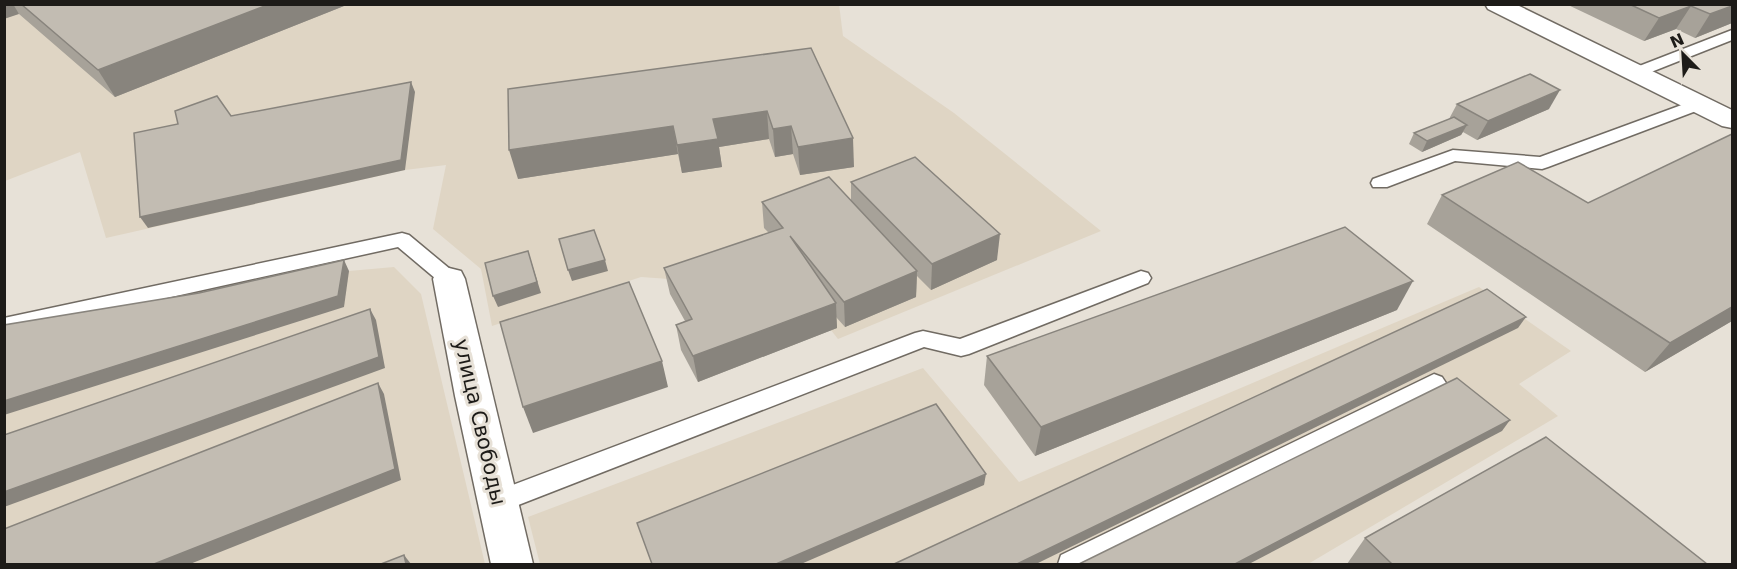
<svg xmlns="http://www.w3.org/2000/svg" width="1737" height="569" viewBox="0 0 1737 569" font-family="'DejaVu Sans',sans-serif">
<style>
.built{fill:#dfd5c4}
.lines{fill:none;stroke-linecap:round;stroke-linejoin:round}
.service-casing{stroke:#716b63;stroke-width:3}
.minor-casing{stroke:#716b63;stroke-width:3}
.service{fill:#fff;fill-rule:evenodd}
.minor{fill:#fff;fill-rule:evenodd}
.wall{fill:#a7a299}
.shaded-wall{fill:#88847d}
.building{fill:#c2bcb2;stroke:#88847d;stroke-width:1.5}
.labels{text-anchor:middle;stroke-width:6;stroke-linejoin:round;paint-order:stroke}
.street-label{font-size:21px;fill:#1d1b18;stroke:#e7e1d7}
</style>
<rect width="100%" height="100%" fill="#e7e1d7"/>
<g class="built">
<polygon points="839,4 843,36 954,113 1101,231 838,339 779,265 697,281 641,277 492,326 481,269 433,229 446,165 405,170 106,238 80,152 5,181 5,5"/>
<polygon points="394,267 421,294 485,564 5,564 5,338 207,304 349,271"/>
<polygon points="1479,287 1571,351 1519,384 1558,416 1308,564 540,564 528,517 923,368 1019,482"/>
</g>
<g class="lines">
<defs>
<g id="service">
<polygon points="1732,30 1732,40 1641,76 1629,76 1627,73 1629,70"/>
<polygon points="1698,99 1704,100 1706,104 1704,108 1548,167 1542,169 1455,161 1387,187 1373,187 1371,183 1373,179 1453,150 1540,157"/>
<polygon points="402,233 409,235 456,274 459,279 456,284 449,286 442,284 398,247 4,334 4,318"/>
<polygon points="1141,271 1148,273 1151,278 1148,283 969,354 961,356 924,347 498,513 489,510 485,502 489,494 915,333 923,331 960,339"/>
<polygon points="1434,374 1442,377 1446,383 1442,389 1097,564 1058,564 1061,555"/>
</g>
<g id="minor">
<polygon points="1485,4 1515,4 1732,110 1732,128 1722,126 1488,9"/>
<polygon points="449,268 461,271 465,279 533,564 491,564 455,396 433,279 437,271"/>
</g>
</defs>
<use href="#service" class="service-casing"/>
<use href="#minor" class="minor-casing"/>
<use href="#service" class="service"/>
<use href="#minor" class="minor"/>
</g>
<g class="wall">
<polygon points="4,4 349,4 115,97 19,14"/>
<polygon points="1566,4 1732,4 1732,23 1695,38 1676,29 1644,41"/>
<polygon points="811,48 854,167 800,175 793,154 775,157 769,139 719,147 722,167 682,173 678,154 518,179"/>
<polygon points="1457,104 1549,109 1477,140 1463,132 1461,135 1422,152 1409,144 1414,133 1449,119"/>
<polygon points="1732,134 1732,321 1645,372 1427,224 1442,195 1588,203"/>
<polygon points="851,182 997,260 931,290 917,276 916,297 845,327 836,317 837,328 698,382 681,350 676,325 685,321 670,294 664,268 769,233 764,228 762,202 851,201"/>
<polygon points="1397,310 1035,456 984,385 987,356"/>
<polygon points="1365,538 1707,564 1347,564"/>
</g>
<g class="shaded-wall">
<polygon points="4,4 13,4 19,14 4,19"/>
<polygon points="270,4 349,4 115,97 98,70"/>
<polygon points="1691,6 1676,29 1644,41 1659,18"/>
<polygon points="1732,6 1732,23 1695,38 1710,14"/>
<polygon points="411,82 415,92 405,170 148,228 140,217"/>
<polygon points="1560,90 1549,109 1477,140 1488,121"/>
<polygon points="767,111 769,139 719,147 722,167 682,173 677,145 713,119"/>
<polygon points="1467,125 1461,135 1422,152 1427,141"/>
<polygon points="673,126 678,154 518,179 509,150"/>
<polygon points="791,126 793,154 775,157 773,129"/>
<polygon points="853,138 854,167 800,175 798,147"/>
<polygon points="1000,234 997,260 931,290 932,264"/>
<polygon points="528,251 541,293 498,307 493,296"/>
<polygon points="344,260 349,271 344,307 4,415 4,401"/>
<polygon points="605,260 608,271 572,281 568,270"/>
<polygon points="917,271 916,297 845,327 844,302"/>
<polygon points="1413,281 1397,310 1035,456 1041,427"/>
<polygon points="836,303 837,328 698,382 693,356"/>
<polygon points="1732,307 1732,321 1645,372 1670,343"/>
<polygon points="370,309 376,320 385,368 4,507 4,492"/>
<polygon points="1526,317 1518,328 1036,564 1017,564"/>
<polygon points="662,361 668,387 533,433 523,407"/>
<polygon points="378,383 384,394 401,480 190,564 154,564"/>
<polygon points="1510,420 1502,431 1249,564 1235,564"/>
<polygon points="986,474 984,485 801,564 776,564"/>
<polygon points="404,555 411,564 406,564"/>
</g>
<g class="building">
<polygon points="21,4 270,4 98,70"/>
<polygon points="1629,4 1732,4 1732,6 1710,14 1691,6 1659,18"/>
<polygon points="811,48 853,138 798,147 791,126 773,129 767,111 713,119 718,139 677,145 673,126 509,150 508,89"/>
<polygon points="1530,74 1560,90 1488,121 1457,104"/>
<polygon points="411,82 401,160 140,217 134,133 178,124 175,111 217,96 231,116"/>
<polygon points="1454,117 1467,125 1427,141 1414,133"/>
<polygon points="1732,134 1732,307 1670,343 1442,195 1518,162 1588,203"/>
<polygon points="915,157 1000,234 932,264 851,182"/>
<polygon points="829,177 917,271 844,302 790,236 836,303 693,356 676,325 692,319 664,268 783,228 762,202"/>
<polygon points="1345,227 1413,281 1041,427 987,356"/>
<polygon points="594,230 605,260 568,270 559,239"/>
<polygon points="528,251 537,282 493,296 485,263"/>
<polygon points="344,260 338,296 4,401 4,325 199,293"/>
<polygon points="629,282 662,361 523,407 500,322"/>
<polygon points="1487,289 1526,317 1017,564 894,564"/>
<polygon points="370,309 379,357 4,492 4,435"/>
<polygon points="1457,378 1510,420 1235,564 1079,564"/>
<polygon points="378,383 395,469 154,564 4,564 4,529"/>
<polygon points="936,404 986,474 776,564 652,564 637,523"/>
<polygon points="1546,437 1707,564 1392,564 1365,538"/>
<polygon points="404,555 406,564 381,564"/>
</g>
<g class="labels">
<g class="street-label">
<text transform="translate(480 422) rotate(77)" y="7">улица Свободы</text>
</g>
</g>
<rect width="1737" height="569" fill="none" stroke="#1d1b18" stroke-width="12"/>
<g transform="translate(1683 54) rotate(336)" stroke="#e7e1d7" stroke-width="4.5" paint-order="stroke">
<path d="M0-4.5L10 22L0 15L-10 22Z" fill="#1d1b18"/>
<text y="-9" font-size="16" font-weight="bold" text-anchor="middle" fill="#1d1b18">N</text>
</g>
</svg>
